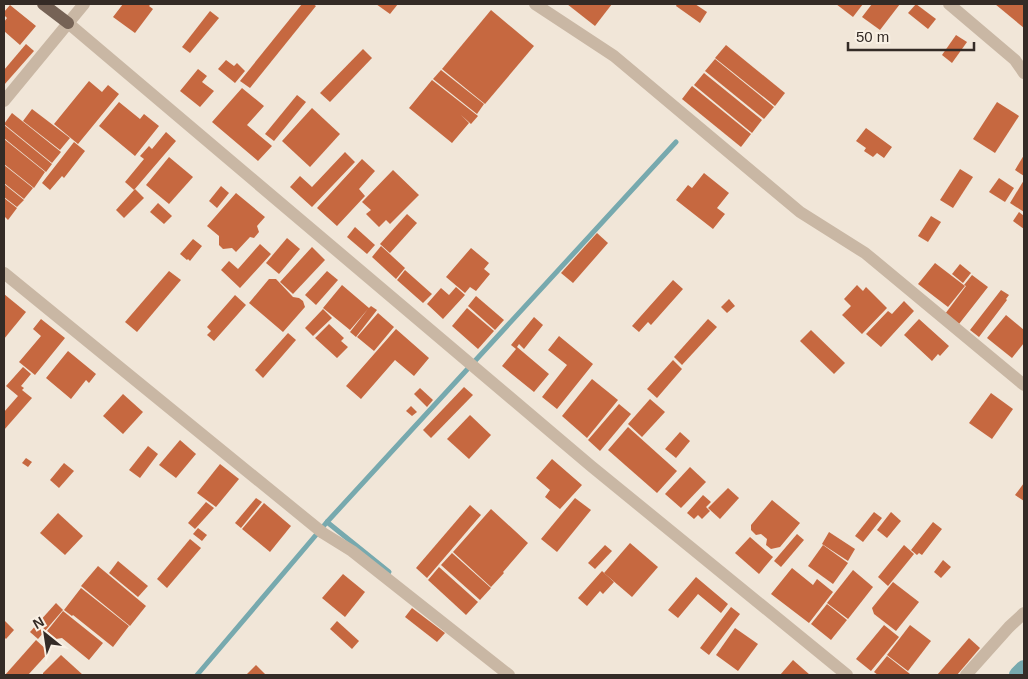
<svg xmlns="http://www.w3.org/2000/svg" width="1028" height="679" viewBox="0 0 1028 679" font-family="Helvetica,sans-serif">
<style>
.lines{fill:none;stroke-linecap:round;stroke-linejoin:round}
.stream{stroke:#77a9ae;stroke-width:5}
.canal{stroke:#77a9ae;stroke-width:18}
.building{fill:#c66840}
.minor{stroke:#c9b7a4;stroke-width:12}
.major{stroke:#766356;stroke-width:12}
</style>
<rect width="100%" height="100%" fill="#f1e6d8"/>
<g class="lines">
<g class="stream">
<polyline points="327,522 389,572"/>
<polyline points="197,675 327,522 676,142"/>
</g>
<polyline class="canal" points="1018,675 1024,669"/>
</g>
<g class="building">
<polygon points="123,4 151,4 149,6 153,9 135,33 113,17"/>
<polygon points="302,4 313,4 316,6 250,88 240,81"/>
<polygon points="376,4 398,4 390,14"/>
<polygon points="567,4 612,4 595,26"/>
<polygon points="677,4 695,4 707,12 700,23 676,6"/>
<polygon points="836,4 863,4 853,17"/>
<polygon points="872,4 900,4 880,30 862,17"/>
<polygon points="916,4 936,19 928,29 908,13"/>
<polygon points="995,4 1024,4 1024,28"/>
<polygon points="10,5 36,26 20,45 4,31 4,22 7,18 4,15 4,12"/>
<polygon points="491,10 534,46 485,104 442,69"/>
<polygon points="210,11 219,18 190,53 182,47"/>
<polygon points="956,35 967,42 952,63 942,55"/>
<polygon points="26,44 34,51 4,85 4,70"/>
<polygon points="726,45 785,93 775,106 715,58"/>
<polygon points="363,49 372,58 330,102 320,93"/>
<polygon points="715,59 774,107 764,119 705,71"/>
<polygon points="226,60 234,66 237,63 245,71 235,83 218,69"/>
<polygon points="198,69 207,76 202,82 214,91 200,107 180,91"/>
<polygon points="441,70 484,104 477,114 433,79"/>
<polygon points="704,73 762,120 752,133 694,85"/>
<polygon points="432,80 478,116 471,124 461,115 469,123 452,143 409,108"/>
<polygon points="89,81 102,92 108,85 119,94 78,144 54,124"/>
<polygon points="692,86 751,134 741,147 682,99"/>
<polygon points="242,88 264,106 247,125 272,146 258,161 212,122"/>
<polygon points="297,95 306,102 274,141 265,134"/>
<polygon points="119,102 140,119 144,114 159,126 135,156 99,126"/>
<polygon points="997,102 1019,116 995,153 973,139"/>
<polygon points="312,108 340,134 310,167 282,141"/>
<polygon points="32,109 70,138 60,150 23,121"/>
<polygon points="12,113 61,152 52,163 4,124"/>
<polygon points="4,125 52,164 46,172 4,138"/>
<polygon points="866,128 892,147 884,158 877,153 873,157 864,151 866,148 856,141"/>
<polygon points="166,132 176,141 134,190 125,182 144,159 140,156 149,146 152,149"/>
<polygon points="4,139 45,172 34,188 4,164"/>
<polygon points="74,142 85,151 64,178 62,176 50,190 42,183"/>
<polygon points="345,152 355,162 312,207 290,187 300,176 312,187"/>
<polygon points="1024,155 1024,176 1015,170"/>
<polygon points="169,157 193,177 169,204 146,185"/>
<polygon points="362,159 375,171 359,189 365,196 337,226 317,208"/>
<polygon points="4,165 33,188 24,199 4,183"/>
<polygon points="960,169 973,177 953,208 940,200"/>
<polygon points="393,170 419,195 390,224 386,220 379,227 366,214 371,210 362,202"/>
<polygon points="704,173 729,193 717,208 725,214 713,229 676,200 688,185 692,188"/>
<polygon points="999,178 1014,188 1005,202 989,192"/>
<polygon points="1024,180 1024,212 1010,203"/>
<polygon points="4,184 24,200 17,207 4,197"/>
<polygon points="221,186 229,193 217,208 209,201"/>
<polygon points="135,189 144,198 124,218 116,210"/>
<polygon points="236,193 265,217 257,226 259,232 254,238 250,237 236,252 232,248 223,249 219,245 219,236 207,226"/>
<polygon points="4,198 17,208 8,220 4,216"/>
<polygon points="158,203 172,216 164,224 150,212"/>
<polygon points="1019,212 1024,216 1024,229 1013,221"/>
<polygon points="407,214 417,223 390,253 380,244"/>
<polygon points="931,216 941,222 928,242 918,236"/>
<polygon points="355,227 375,245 367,254 347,237"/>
<polygon points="597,233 608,243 573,283 561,273"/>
<polygon points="287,238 300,249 279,274 266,263"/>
<polygon points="193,239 202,246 190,261 188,259 187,260 180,254"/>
<polygon points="260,244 271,254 240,288 221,270 229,261 238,269"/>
<polygon points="381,246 405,268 396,279 372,257"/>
<polygon points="312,247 325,260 293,294 280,282"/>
<polygon points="471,248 489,263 484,269 490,274 476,291 470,287 465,293 446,277"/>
<polygon points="935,263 965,286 948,307 918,284"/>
<polygon points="960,264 971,273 963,283 952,274"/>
<polygon points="405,270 432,294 423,303 397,280"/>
<polygon points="169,271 181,280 137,332 125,322"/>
<polygon points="327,271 338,280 316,305 305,295"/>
<polygon points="972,275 988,287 959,324 945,314 966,286 964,285"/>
<polygon points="269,279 276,279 293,297 299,298 303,301 305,307 283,332 249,303"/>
<polygon points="673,280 683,289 651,325 648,322 639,332 632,326"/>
<polygon points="342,285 369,308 371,306 377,310 356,337 350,332 368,309 350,330 323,308"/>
<polygon points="857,285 863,291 866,287 887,308 862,334 842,315 851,306 844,299"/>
<polygon points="456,287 465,295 443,319 427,304 441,288 449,295"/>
<polygon points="1001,290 1009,295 1006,299 1007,300 979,337 970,330"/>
<polygon points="4,294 26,312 4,339"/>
<polygon points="235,295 246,305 214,341 207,335 211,331 207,327"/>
<polygon points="476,296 504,320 495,330 468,306"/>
<polygon points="729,299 735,306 727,313 721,307"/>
<polygon points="904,301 914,311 881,347 866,334 888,311 892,314"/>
<polygon points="467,308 494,331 478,349 452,326"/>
<polygon points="323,309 332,318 313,336 305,328"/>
<polygon points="378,313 394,327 374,351 357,337"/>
<polygon points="1006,315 1024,330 1024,343 1012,358 987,338"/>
<polygon points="534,317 543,325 524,349 519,344 517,347 549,374 534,392 502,366 516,349 511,345"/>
<polygon points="41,319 65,338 35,375 19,362 41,336 33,329"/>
<polygon points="708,319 717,327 682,365 674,357"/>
<polygon points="919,319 949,346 940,356 938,354 932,361 904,335"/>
<polygon points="329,324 344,338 341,341 348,347 337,358 315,338"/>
<polygon points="396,329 429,358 414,376 395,360 361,399 346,386"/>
<polygon points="811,330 845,363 834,374 800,341"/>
<polygon points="288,333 296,340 263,378 255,370"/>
<polygon points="559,336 593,364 557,409 542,397 567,365 548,350"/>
<polygon points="68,351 96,374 89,383 86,380 71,399 46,378"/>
<polygon points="673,360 682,369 657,398 647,389"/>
<polygon points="23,367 31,374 21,386 24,388 22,390 32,398 4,430 4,412 18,396 6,386"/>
<polygon points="592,379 618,400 587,438 562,416"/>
<polygon points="464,387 473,395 431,438 423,430"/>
<polygon points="420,388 433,400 427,407 414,394"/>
<polygon points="991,393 1013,409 992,439 969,423"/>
<polygon points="123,394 143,412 123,434 103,416"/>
<polygon points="650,399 665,412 642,437 628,424"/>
<polygon points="619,404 631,414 600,451 588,440"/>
<polygon points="411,406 417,412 412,416 406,411"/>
<polygon points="470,415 491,435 469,459 447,439"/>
<polygon points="628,427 677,471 657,493 608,450"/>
<polygon points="680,432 690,441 676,458 665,449"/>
<polygon points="180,440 196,454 176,478 159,465"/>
<polygon points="148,446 158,454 140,478 129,470"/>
<polygon points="26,458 32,462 28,467 22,463"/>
<polygon points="552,459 582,485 560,509 545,497 550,490 536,478"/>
<polygon points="64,463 74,471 59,488 50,480"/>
<polygon points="220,464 239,479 216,507 197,493"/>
<polygon points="690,467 706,482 681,508 665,494"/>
<polygon points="1024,483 1024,501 1015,495"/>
<polygon points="728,488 739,498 720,519 708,508"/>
<polygon points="703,495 711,502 706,507 710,511 702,519 698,515 694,519 687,513"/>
<polygon points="256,498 262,502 241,528 235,523"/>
<polygon points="575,498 591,510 557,552 541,539"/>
<polygon points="772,500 800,523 780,547 771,549 766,545 767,539 761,534 756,535 751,530 751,525"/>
<polygon points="206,502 214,508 195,529 188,523"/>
<polygon points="264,503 291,526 270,552 242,529"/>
<polygon points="470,505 481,515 427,578 416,568"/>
<polygon points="491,509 528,543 503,572 504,573 491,587 453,552"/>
<polygon points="874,512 882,518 863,542 855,536"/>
<polygon points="891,512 901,521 887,538 877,530"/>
<polygon points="58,513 83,536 65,555 40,533"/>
<polygon points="933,522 942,529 922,555 919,553 917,555 911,550"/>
<polygon points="198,528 207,535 202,541 193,534"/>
<polygon points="829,532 855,549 848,561 822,544"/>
<polygon points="797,534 804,540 781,567 774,561"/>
<polygon points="750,537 773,557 759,574 735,553"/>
<polygon points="190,539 201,548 167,588 157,579"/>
<polygon points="630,543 658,567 632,597 604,573"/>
<polygon points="605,545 612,551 595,569 588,563"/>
<polygon points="823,545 848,563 833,584 808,566"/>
<polygon points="904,545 914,554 888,586 878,577"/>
<polygon points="452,553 491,588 480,600 441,565"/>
<polygon points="943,560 951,567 941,578 934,572"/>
<polygon points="118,561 148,586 138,597 109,573"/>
<polygon points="98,566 146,606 130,626 81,586"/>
<polygon points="439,567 478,602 466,615 428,580"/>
<polygon points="792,568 813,585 817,579 833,592 809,623 771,594"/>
<polygon points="853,570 873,587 848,619 827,603"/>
<polygon points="602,571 614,582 603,594 600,591 587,606 578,598"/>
<polygon points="343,574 365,592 345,617 322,598"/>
<polygon points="696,577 728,604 721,613 698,594 678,618 668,610"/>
<polygon points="893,582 919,602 896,631 874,614 872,608"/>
<polygon points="81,588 129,626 113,647 73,615 72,616 64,610"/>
<polygon points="56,603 63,610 38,639 30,632"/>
<polygon points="827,604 847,620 831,640 811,624"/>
<polygon points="731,607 740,614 709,655 700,648"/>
<polygon points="412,608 445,633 437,642 405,617"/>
<polygon points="63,611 103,643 89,660 62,638 56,639 47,631"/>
<polygon points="4,620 14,630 6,639 4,637"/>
<polygon points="337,621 359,641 352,649 330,629"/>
<polygon points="884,625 899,637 871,671 856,659"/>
<polygon points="910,625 931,641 908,671 887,655"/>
<polygon points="735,628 758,644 738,671 716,655"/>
<polygon points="969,638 980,648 957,675 937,675"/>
<polygon points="36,640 49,652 28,675 5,675"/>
<polygon points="61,655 83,675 43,675 43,673"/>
<polygon points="887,656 910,674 909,675 878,675 874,672"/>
<polygon points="793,660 810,675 780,675"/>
<polygon points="256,665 266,675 246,675"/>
</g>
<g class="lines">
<g class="minor">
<polyline points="535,4 614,56 800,212 865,253 1024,385"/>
<polyline points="949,4 1015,60 1024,73"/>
<polyline points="68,23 591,466 847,675"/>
<polyline points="4,101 84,4"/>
<polyline points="4,273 323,533 352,551 509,675"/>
<polyline points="966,675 1009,627 1024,613"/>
</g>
<polyline class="major" points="43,4 68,23"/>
</g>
<rect width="1028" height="679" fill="none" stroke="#342b26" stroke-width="10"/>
<g transform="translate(45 634) rotate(330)" stroke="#f9f0e4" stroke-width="4" paint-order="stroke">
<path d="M0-4L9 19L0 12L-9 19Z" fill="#342b26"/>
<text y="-8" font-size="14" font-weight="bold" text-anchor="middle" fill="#342b26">N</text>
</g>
<path d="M848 42v8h126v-8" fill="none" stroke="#342b26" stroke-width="2.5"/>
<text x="856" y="42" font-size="15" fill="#342b26" stroke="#f9f0e4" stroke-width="4" paint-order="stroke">50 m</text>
</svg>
